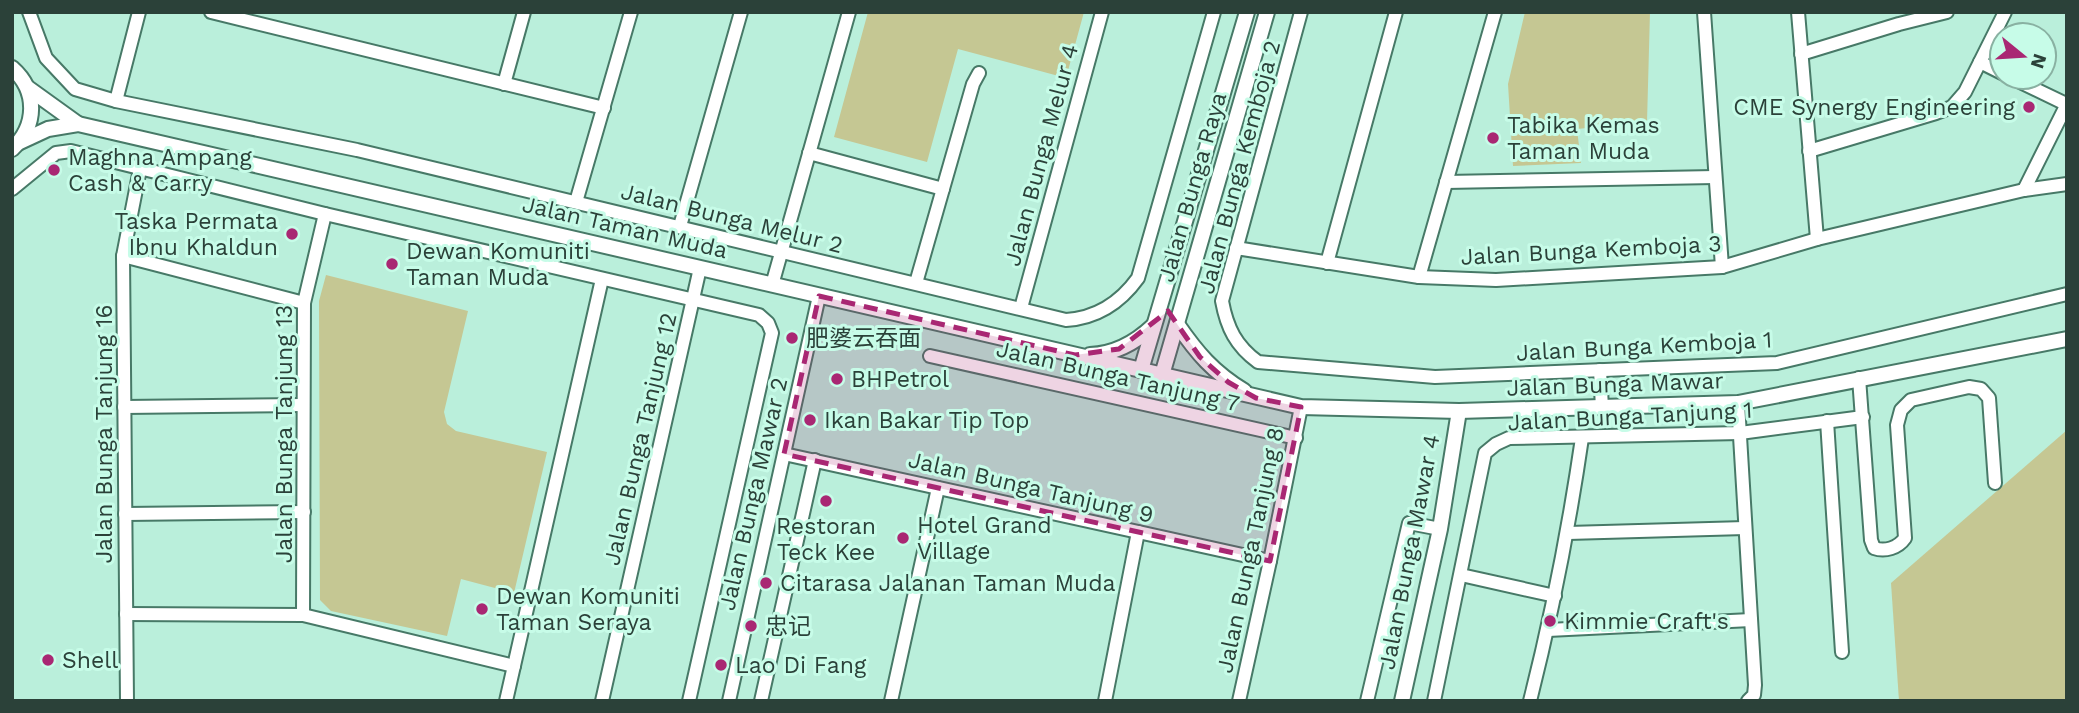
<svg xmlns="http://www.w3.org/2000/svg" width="2079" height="713" viewBox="0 0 2079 713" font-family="'Work Sans','Noto Sans SC',sans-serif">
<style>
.green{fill:#c5c793}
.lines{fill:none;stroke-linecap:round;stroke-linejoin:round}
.minor-casing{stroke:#477967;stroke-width:16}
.tertiary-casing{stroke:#477967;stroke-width:18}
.minor{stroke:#fff;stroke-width:12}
.tertiary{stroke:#fff;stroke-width:14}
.marked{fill:#a92773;fill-opacity:0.2;stroke:#a92773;stroke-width:5;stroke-dasharray:14 9;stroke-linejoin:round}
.poi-dot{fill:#a92773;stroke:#c7fce8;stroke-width:2.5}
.labels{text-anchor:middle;stroke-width:6;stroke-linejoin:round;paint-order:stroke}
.poi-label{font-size:23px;fill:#2b4139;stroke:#c7fce8;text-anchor:start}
.street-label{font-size:23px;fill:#2b4139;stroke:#c7fce8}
</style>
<rect width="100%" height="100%" fill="#baefdb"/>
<g class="green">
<polygon points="868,12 1084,12 1066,78 958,49 927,162 834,137"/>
<polygon points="1525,12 1650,12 1647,122 1577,129 1581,163 1513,166 1508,84"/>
<polygon points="326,275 468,311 444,412 447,424 456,431 547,452 514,593 461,579 447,636 331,611 320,600 319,301"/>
<polygon points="2067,430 2067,701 1899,701 1891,583"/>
</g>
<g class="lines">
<defs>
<g id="minor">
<path d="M29,12L46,58L75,89L116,101L357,150L1066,320C1097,318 1120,303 1138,278L1214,12"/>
<polyline points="211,12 604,108"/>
<path d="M1301,12L1222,301C1227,328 1236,346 1258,362L1435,377L1777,363L2067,294"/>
<polyline points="1704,12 1722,267"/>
<polyline points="1798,12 1817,239"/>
<polyline points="1801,54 1899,24 1947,12"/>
<polyline points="1980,62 2002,73"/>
<polyline points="2010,77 2066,104"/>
<polyline points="504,84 524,12"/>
<polyline points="116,101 139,12"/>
<polyline points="1809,151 1936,113 1952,107 1965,92 2005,12"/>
<polyline points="809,153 943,189"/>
<polyline points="1446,182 1715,177"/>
<polyline points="12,189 56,153 71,151 325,214 759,315 768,323 772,333 689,701"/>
<polyline points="2024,190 2067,104"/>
<polyline points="576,202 631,12"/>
<polyline points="680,226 741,12"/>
<polyline points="1236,248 1419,277 1496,280 1722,267 1817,239 2024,190 2067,184"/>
<polyline points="123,256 304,303"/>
<polyline points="1327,263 1396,12"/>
<polyline points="1419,277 1495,12"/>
<polyline points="916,283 973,84 979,73"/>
<polyline points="772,285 849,12"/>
<polyline points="1021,308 1102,12"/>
<polyline points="930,356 1296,438"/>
<polyline points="1600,370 1602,408"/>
<path d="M1859,378L1871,540L1874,548C1885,552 1898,548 1905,538L1897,425L1901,410L1911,400L1969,387L1981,389L1989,398L1995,483"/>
<polyline points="1738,403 1755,685 1754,695 1748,701"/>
<polyline points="124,407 302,405"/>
<polyline points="1827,421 1842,652"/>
<polyline points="784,454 1270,561"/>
<polyline points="125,514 304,512"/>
<polyline points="1568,533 1745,528"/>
<polyline points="1461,575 1555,596"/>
<polyline points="126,614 303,615 514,666"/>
<polyline points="303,615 304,303 325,214"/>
<polyline points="1548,630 1751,620"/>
<polyline points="127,701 123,256 140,169"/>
<polyline points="506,701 602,279"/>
<polyline points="602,701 700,268"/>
<polyline points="729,701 819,296"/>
<polyline points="761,701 815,460"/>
<polyline points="891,701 938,488"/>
<polyline points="1105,701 1138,532"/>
<polyline points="1239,701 1270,561 1301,407"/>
<polyline points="1367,701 1409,523 1440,529"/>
<polyline points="1434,701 1485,453 1496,444 1509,438 1740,433 1863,417"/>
<path d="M1530,701C1552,614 1569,527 1582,438"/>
</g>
<g id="tertiary">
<path d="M12,68C38,91 37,126 12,149"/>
<polyline points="28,88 78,124"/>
<polyline points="20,142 48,129 78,124 1301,407 1459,411 1738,403 2067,339"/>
<path d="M1177,324C1197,353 1213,372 1244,391"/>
<path d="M1090,355C1115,354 1135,343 1153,326"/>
<polyline points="1141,370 1247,12"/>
<polyline points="1162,375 1267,12"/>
<polyline points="1402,701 1440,529 1459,411"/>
</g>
</defs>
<use href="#minor" class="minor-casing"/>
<use href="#tertiary" class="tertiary-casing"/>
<use href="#minor" class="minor"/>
<use href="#tertiary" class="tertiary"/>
</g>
<path class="marked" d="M819,296L1075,355L1119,349L1168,311L1200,357L1228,382L1256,398L1301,407L1270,561L784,454Z"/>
<g class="poi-dot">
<circle cx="2029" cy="107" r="7"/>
<circle cx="1493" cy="138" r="7"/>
<circle cx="54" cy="170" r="7"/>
<circle cx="292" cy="234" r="7"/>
<circle cx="392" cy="264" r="7"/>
<circle cx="792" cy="338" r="7"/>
<circle cx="837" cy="379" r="7"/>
<circle cx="810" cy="420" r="7"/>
<circle cx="826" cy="501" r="7"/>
<circle cx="903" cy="538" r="7"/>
<circle cx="766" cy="583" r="7"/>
<circle cx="482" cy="609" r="7"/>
<circle cx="1550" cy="621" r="7"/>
<circle cx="751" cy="626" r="7"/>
<circle cx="48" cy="660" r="7"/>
<circle cx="721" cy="665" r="7"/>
</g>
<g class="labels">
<g class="poi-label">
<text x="2015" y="115" text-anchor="end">CME Synergy Engineering</text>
<text x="1507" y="133">Tabika Kemas<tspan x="1507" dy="26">Taman Muda</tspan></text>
<text x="68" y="165">Maghna Ampang<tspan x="68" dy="26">Cash &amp; Carry</tspan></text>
<text x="278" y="229" text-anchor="end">Taska Permata<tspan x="278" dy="26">Ibnu Khaldun</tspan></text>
<text x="406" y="259">Dewan Komuniti<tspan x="406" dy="26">Taman Muda</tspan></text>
<text x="806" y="346">肥婆云吞面</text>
<text x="851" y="387">BHPetrol</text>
<text x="824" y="428">Ikan Bakar Tip Top</text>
<text x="917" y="533">Hotel Grand<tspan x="917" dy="26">Village</tspan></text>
<text x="826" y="534" text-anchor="middle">Restoran<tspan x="826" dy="26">Teck Kee</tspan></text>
<text x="780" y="591">Citarasa Jalanan Taman Muda</text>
<text x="496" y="604">Dewan Komuniti<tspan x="496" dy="26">Taman Seraya</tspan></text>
<text x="1564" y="629">Kimmie Craft's</text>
<text x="765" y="634">忠记</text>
<text x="62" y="668">Shell</text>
<text x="735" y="673">Lao Di Fang</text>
</g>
<g class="street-label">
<text transform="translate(1041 155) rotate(-75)" y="8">Jalan Bunga Melur 4</text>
<text transform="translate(1239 167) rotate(-75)" y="8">Jalan Bunga Kemboja 2</text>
<text transform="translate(1192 187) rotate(-74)" y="8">Jalan Bunga Raya</text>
<text transform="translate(732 218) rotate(14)" y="8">Jalan Bunga Melur 2</text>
<text transform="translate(625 227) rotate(13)" y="8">Jalan Taman Muda</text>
<text transform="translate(1591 250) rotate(-3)" y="8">Jalan Bunga Kemboja 3</text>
<text transform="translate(1644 346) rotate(-3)" y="8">Jalan Bunga Kemboja 1</text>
<text transform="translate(1118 376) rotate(13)" y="8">Jalan Bunga Tanjung 7</text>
<text transform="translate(1615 384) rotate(-2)" y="8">Jalan Bunga Mawar</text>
<text transform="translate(1630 416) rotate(-3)" y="8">Jalan Bunga Tanjung 1</text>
<text transform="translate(104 434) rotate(-90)" y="8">Jalan Bunga Tanjung 16</text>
<text transform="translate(284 434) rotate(-90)" y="8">Jalan Bunga Tanjung 13</text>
<text transform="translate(640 439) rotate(-77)" y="8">Jalan Bunga Tanjung 12</text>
<text transform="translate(1031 487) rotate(13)" y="8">Jalan Bunga Tanjung 9</text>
<text transform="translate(753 494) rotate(-77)" y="8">Jalan Bunga Mawar 2</text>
<text transform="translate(1250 550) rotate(-78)" y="8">Jalan Bunga Tanjung 8</text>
<text transform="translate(1409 552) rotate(-79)" y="8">Jalan Bunga Mawar 4</text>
</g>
</g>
<rect width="2079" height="713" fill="none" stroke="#2b4139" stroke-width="28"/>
<g transform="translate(2023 56) rotate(108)"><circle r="33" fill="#c7fce8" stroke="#89b1a2" stroke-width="2"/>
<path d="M0-5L12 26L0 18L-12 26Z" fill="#a92773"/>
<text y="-10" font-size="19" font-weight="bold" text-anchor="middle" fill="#2b4139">N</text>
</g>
</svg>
